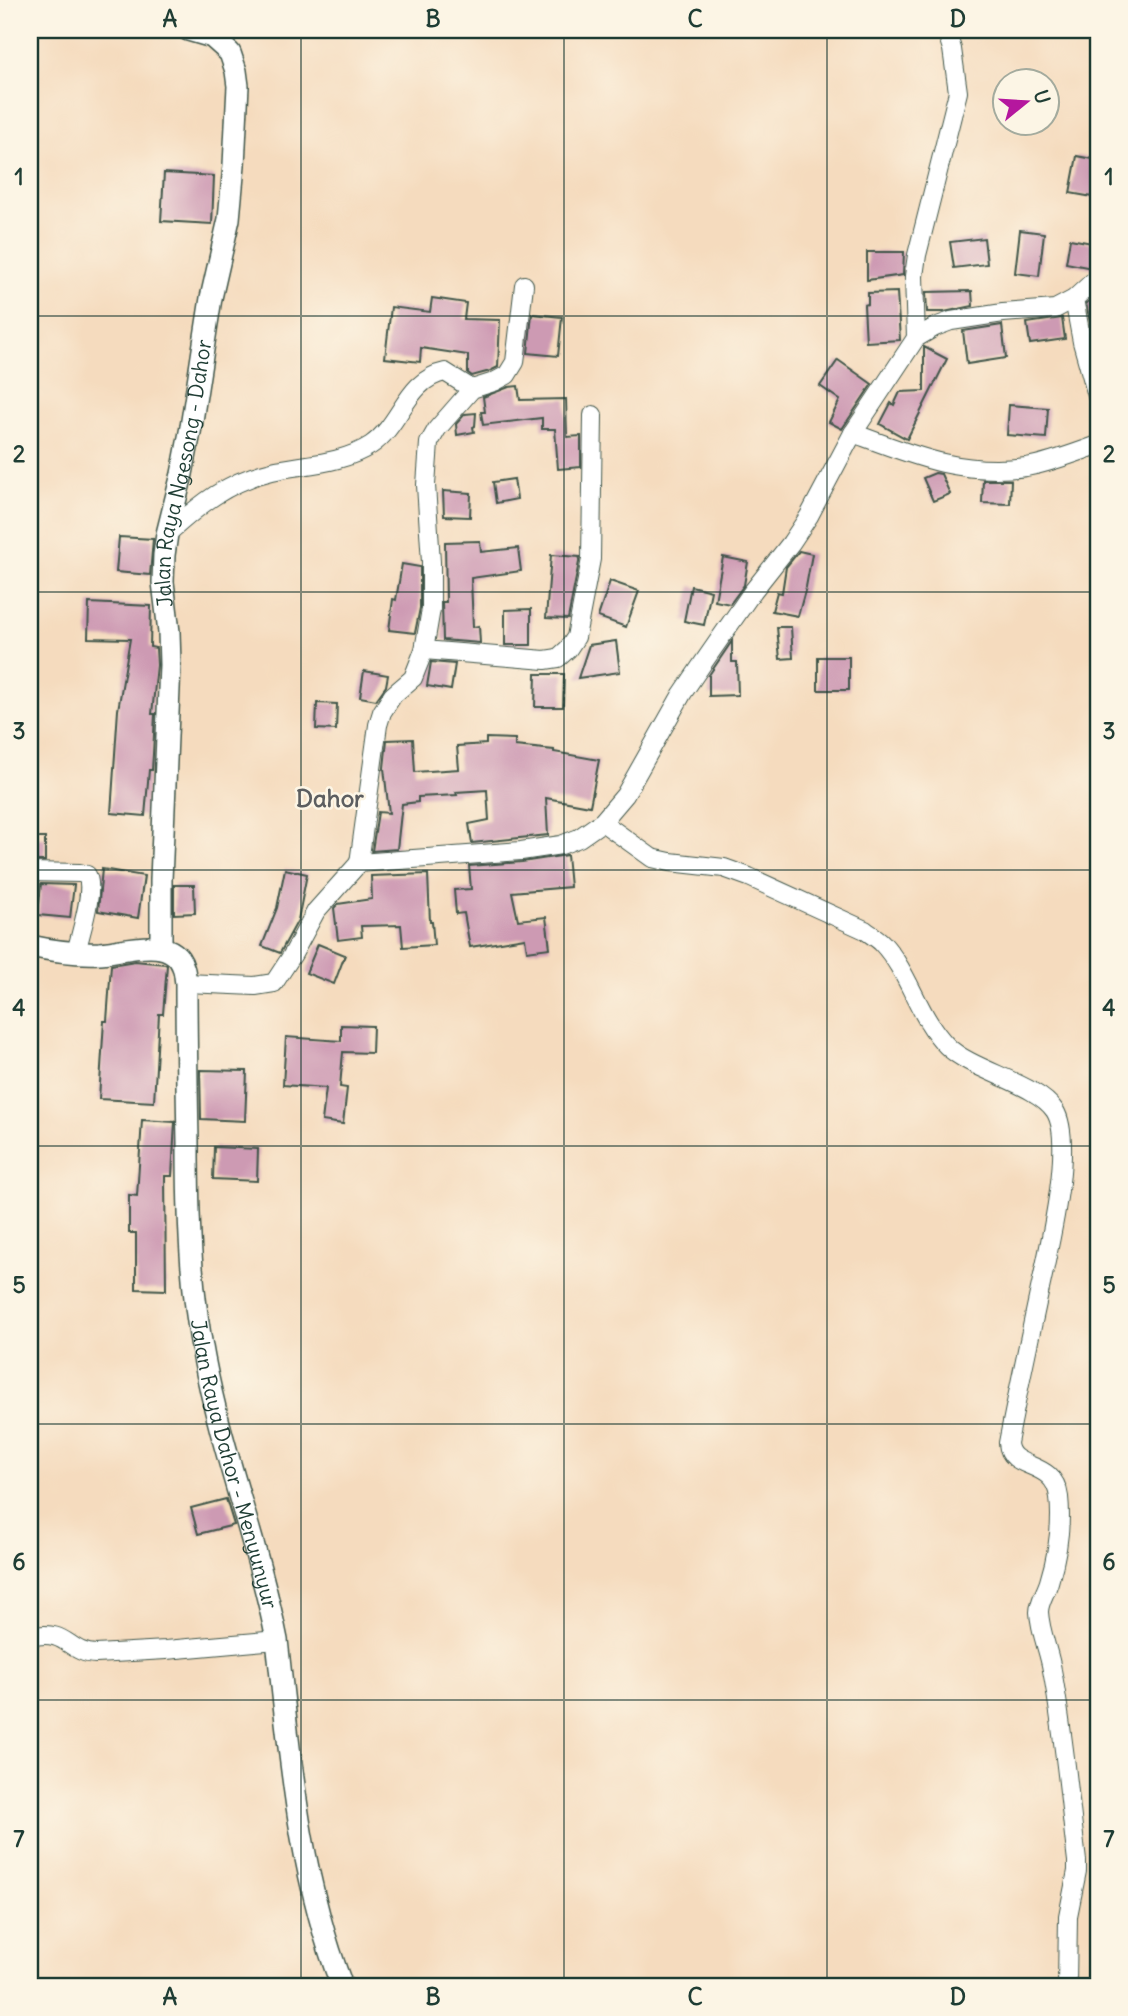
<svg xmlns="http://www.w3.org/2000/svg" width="1128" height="2016" viewBox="0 0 1128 2016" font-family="Delius,sans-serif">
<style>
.building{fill:#cd9ab3}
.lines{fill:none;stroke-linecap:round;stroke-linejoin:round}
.minor-casing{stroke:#3f5549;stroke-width:20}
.tertiary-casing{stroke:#3f5549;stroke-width:24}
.minor{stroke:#fff;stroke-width:18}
.tertiary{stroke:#fff;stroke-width:21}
.grid{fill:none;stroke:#1f3d34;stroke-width:2;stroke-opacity:0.55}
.labels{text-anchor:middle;stroke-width:5;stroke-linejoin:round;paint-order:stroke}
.street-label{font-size:21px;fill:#1f3d34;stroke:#fcf5e5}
.quarter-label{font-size:24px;font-weight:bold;fill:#5c5e60;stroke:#fcf5e5}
.neatline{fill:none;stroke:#1f3d34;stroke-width:2.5}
.grid-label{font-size:23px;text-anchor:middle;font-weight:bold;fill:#1f3d34}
</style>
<rect width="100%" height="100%" fill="#fcf5e5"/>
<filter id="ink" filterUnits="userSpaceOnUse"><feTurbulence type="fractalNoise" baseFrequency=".0143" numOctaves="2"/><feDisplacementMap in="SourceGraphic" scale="14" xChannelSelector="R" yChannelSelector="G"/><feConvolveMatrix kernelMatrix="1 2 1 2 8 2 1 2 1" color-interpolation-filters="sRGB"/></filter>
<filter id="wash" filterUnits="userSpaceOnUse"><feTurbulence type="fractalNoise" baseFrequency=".00686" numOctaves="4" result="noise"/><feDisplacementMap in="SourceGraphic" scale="28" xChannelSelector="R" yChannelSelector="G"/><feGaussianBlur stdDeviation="1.57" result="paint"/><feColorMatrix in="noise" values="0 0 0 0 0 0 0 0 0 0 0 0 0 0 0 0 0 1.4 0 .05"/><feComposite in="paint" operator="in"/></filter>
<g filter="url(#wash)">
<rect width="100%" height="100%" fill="#f5dbbe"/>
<g id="blocks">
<g class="building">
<polygon points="1077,156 1098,160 1098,198 1070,193"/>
<polygon points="164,173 214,176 212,224 161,221"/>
<polygon points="1020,230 1044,233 1039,276 1015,273"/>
<polygon points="984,238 987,264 954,268 950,242"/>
<polygon points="1070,239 1098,244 1098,266 1092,268 1066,263"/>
<polygon points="867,252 904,252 903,275 867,280"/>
<polygon points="972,291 973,306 944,312 927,312 926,292"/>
<polygon points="897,292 900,340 866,342 864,305 868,304 868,293"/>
<polygon points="432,298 466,303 464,319 500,320 498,367 490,371 472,376 468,373 468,355 421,348 420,362 385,358 391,307 430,312"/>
<polygon points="1098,300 1098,349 1096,349 1086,303 1089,301"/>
<polygon points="532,314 562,317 558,356 528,353"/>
<polygon points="1062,318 1065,339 1030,344 1027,323"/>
<polygon points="1002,325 1006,358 967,364 963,331"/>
<polygon points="924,347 947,359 907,439 880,424 891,403 894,405 900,392 924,391"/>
<polygon points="838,360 872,384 842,429 829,422 840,400 820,386"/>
<polygon points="518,386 520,400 566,399 567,437 581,436 581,467 558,469 555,429 542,429 542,418 483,425 481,412 485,412 483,397 509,387"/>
<polygon points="1009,405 1048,408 1046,438 1007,435"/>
<polygon points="476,413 475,426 473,427 474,432 457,435 456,424 465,414"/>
<polygon points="935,473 941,474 950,494 933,501 923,478"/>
<polygon points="514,479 517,499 496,503 493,482"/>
<polygon points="983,480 1011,480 1010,504 982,503"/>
<polygon points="443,491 471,493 470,517 444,516"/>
<polygon points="119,537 153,539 150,575 116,572"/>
<polygon points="480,541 481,552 518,548 521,571 471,578 473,627 479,626 480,643 443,640 442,602 446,602 445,542"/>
<polygon points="799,551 812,554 806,587 798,616 772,611 777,592 782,593 786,567"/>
<polygon points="551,555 580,557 568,619 546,618"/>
<polygon points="723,557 748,562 744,585 730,604 715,601"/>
<polygon points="402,564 420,567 420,608 415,633 389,630 393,599 396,600"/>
<polygon points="610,581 639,591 626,627 598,617"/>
<polygon points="691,586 711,591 704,625 684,621"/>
<polygon points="89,603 151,606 150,647 156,648 157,665 152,714 155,714 153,754 152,770 149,770 145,816 111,813 118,710 130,639 88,638"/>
<polygon points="531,609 531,645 505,645 505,610"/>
<polygon points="777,627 791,627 793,658 780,659"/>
<polygon points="616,641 620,672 578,678 589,645"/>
<polygon points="732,641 732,662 737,662 738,695 709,696 709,675"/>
<rect x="818" y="657" width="31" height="33"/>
<polygon points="431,662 455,664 451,690 427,686"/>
<polygon points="364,671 388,675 386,686 376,700 360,697"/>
<polygon points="536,674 564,674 563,707 535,707"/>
<polygon points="317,703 337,704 336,730 316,729"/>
<polygon points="486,738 515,739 515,746 554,750 554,752 599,760 590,806 546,798 548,835 472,843 469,824 489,820 487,790 456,792 457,795 418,797 418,802 402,804 397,849 372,851 378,812 389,813 384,768 387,740 413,739 415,772 459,769 457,746 486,744"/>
<rect x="30" y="838" width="15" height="23"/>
<polygon points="567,855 570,887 512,892 518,920 546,917 550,948 527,951 525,938 470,947 464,913 456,914 454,890 471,889 469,866 522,862"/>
<polygon points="102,869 144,876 138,918 98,911"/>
<polygon points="285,869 307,874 298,920 280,953 262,946 277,908"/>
<polygon points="428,874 430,922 432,922 434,945 403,947 401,925 361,926 362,937 338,940 334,908 338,904 372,899 371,876"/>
<polygon points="41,884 74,885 70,918 38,915"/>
<polygon points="174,885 194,885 195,913 174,914"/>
<polygon points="318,944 345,955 334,984 306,973"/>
<polygon points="135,961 165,964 167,965 163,1014 159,1014 154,1102 99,1099 104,1021 107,1021 111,965"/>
<polygon points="341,1025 373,1026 372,1053 343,1052 340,1087 347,1088 343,1124 322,1121 326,1088 283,1085 286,1037 341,1041"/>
<polygon points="200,1070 247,1071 245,1121 201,1119"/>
<polygon points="142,1120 175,1122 172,1176 165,1176 166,1290 136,1289 136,1233 129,1233 129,1195 137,1196"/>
<polygon points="214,1147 258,1149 257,1181 213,1179"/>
<polygon points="226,1499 234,1525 198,1534 191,1508"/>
</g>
</g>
</g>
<g filter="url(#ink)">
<use href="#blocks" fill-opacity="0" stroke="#3f5549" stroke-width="2"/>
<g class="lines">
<defs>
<g id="minor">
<polyline points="1074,299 1082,342 1098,399"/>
<polyline points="916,338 914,276 917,255 958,92 952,49 946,30"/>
<path d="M853,433C912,455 961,476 1026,467C1050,463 1075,453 1098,445"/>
<path d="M167,534C199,505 228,481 272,471C304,464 342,464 371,445C402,424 406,380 445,372L472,389"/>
<polyline points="424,650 545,660 558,658 568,649 576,637 591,559 593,415"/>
<path d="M602,822L652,858L670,862L724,868L749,877L865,930C870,934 877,938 882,943C910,973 918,1017 947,1046C972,1071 1037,1083 1055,1111C1076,1145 1045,1263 1037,1303C1027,1350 1017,1396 1008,1443C1010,1472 1054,1458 1059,1497C1062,1524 1057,1556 1049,1582C1046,1592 1039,1602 1039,1612C1040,1632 1049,1651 1052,1670C1064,1733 1069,1797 1077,1861V1871L1068,1916L1067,1986"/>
<polyline points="359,863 378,725 382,712 393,695 413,678 424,650 431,609 431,562 426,485 429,443 437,429 472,389 494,382 507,375 515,362 524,285"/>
<path d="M30,872L80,873L87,875C95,891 80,934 76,953"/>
<polyline points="186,983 255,986 274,983 293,954 316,911 359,863 521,851 561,845 579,838 602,822 625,795 682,694 703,663 753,591 791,543 809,516 853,433 916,338 935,327 951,321 1003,313 1055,309 1074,299 1098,277"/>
<path d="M30,1637C68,1628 67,1653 96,1654L166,1650L277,1640"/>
</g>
<g id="tertiary">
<path id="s1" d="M30,946C53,951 76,954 100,953C124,951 173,934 183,967C185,971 185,978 186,983C186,1036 187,1089 188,1142C188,1214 190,1286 204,1358C222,1453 258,1544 277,1640C290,1757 299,1875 342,1986"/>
<path id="s2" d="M161,947V880L170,665L169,632L163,582L164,555L167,534L182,474L191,427L211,298L229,219L234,165L238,86L236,71L230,53L212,37L188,30"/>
</g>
</defs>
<use href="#minor" class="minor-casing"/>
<use href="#tertiary" class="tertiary-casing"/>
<use href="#minor" class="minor"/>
<use href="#tertiary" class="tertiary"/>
</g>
</g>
<path class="grid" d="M301,30V1986M564,30V1986M827,30V1986M30,316H1098M30,592H1098M30,870H1098M30,1146H1098M30,1424H1098M30,1700H1098"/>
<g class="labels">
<g class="street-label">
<text dy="7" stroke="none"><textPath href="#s2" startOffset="476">Jalan Raya Ngesong - Dahor</textPath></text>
<text dy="7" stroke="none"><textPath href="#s1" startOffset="665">Jalan Raya Dahor - Menyunyur</textPath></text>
</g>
<g class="quarter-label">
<text x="330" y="807">Dahor</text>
</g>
</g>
<rect width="1128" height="2016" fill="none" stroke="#fcf5e5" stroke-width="77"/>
<g transform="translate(1026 102) rotate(72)"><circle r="33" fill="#fcf5e5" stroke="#a4ab9e" stroke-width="2"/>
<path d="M0-5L12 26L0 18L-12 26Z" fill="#b5179e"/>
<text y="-10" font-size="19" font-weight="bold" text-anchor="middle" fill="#1f3d34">U</text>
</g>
<rect x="38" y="38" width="1052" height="1940" class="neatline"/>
<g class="grid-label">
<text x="170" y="27">A</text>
<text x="433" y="27">B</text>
<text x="695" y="27">C</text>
<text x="958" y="27">D</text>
<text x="19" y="185">1</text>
<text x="1109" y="185">1</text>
<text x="19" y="462">2</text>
<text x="1109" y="462">2</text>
<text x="19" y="739">3</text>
<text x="1109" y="739">3</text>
<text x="19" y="1016">4</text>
<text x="1109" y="1016">4</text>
<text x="19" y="1293">5</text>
<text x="1109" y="1293">5</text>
<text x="19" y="1570">6</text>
<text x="1109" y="1570">6</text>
<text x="19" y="1847">7</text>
<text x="1109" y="1847">7</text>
<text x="170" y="2005">A</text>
<text x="433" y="2005">B</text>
<text x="695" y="2005">C</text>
<text x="958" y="2005">D</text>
</g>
</svg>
